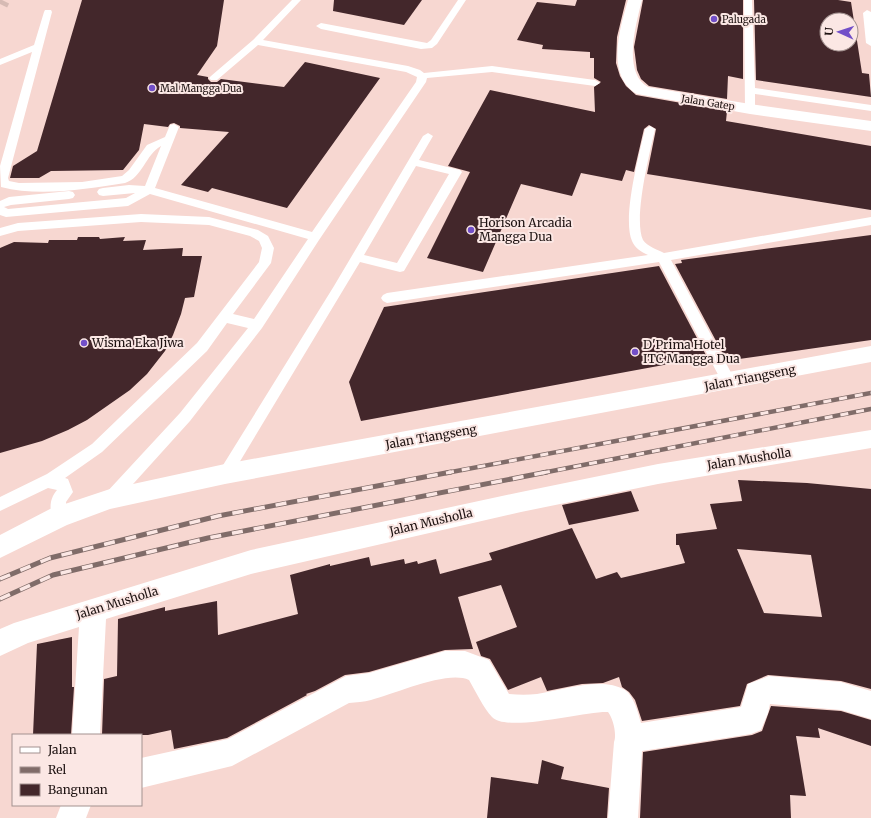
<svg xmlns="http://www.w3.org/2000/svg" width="871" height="818" viewBox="0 0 871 818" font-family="Merriweather,serif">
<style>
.building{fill:#43272b;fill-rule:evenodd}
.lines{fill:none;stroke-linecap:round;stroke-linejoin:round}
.secondary-tunnel{stroke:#d6bab4;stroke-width:16;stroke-dasharray:16 8;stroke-linecap:butt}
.service{fill:#fff;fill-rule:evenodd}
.minor{fill:#fff;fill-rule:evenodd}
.tertiary{fill:#fff;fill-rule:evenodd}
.rail-far1-casing{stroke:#806c69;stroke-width:4.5}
.rail-casing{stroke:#806c69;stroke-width:5}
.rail-far1{stroke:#fbe7e4;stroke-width:3;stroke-dasharray:8;stroke-linecap:butt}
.rail{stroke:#fbe7e4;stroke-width:3.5;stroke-dasharray:11;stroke-linecap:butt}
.poi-dot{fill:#724fc8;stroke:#fbe7e4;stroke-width:1.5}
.labels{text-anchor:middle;stroke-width:4;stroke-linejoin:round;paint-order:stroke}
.far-poi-label{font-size:10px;fill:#1e1312;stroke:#fbe7e4;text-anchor:start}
.far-street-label{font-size:10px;fill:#1e1312;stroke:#fbe7e4}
.poi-label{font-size:12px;fill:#1e1312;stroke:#fbe7e4;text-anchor:start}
.street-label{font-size:12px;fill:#1e1312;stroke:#fbe7e4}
</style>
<rect width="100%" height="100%" fill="#f7d7d1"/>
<g class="building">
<polygon points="82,0 224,0 217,46 197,75 208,77 208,79 211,82 217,82 221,79 284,87 305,62 380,78 287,208 212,188 208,192 181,185 229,132 180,128 180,126 174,123 170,124 168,127 144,124 139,150 123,170 51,171 39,178 10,178 13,166 37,151"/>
<polygon points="334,0 422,0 404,25 333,11"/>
<polygon points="577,0 626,0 617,37 616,63 620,76 626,86 636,95 727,111 726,121 871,146 871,210 647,174 656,129 649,125 644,129 634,172 626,170 622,181 581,173 572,196 521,184 483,272 427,258 470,172 448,166 490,90 595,112 594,87 601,82 594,78 594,58 590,58 590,52 542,49 543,45 517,40 537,2 575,6"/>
<polygon points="643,0 743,0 743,79 728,76 727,99 649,86 641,79 637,70 634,47"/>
<path d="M754,0H838L851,2L862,73L869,74L871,97L756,80ZM827,20H851V44H827Z"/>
<polygon points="871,235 871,340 732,360 728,353 723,354 675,264 682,263 681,260"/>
<polygon points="78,237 99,237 100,239 125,237 123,241 146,240 143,250 183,248 182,256 202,256 194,297 185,298 181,314 173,335 165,351 147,374 130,390 87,420 68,430 42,441 0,453 0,248 14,242 48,243 49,240 77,240"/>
<polygon points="659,266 707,357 361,421 349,382 384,307"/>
<path d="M738,480L807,483L871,489V689L841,681L768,675L747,684L740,706L642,721L635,700L629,692L622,687L619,677L603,683L582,684L547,691L541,677L508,690L490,659L481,656L476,642L517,627L501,585L458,597L473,649L445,650L369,672L345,675L315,691L306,694L307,695L227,738L174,749L171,730L148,735H102L104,679L117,676L118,619L165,607V611L217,601L218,635L298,614L290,575L330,564V566L369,557L371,566L404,559L405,564L417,561L418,564L436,559L440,574L492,560L489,553L572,528L596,579L617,572L621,578L685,563L679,545H676V534L717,529L710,504L742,501ZM737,549L811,555L822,617L764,613Z"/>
<polygon points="631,491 639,511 569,525 562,505"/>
<polygon points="72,637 72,687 74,687 71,735 33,735 37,644"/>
<polygon points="771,706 841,711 871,720 871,746 818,728 820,738 796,736 806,796 790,795 791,818 640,818 643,752 752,735 762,731"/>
<polygon points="542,760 564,767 561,779 609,788 607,818 487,818 491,777 538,784"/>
</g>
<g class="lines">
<polyline class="secondary-tunnel" points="0,4 2,0"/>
<g class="service">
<path d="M292,0H301L263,40L408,66L420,70L424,73L492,66L595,80L600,83L595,86L492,72L427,78L426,82L319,240L262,328L190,421L115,504L110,506L105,504L102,499L105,494L180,413L248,328L227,323L207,351L102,452L65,478L68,479L73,492L66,502L67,517L64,522L59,524L54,522C49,511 49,499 57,490L48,488L0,511V497L47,474L92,444L197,343L259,262L262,248L259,241L250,236L209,225L141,222L18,231L0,236V228L18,223L141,214L209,217L258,230L268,236L274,248L271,263L233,314L254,319L308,239L150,194L128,206L6,217L0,215V201L9,197L69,191L73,192L75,195L73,198L69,199L11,205L4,207L8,209L126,198L135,193L103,196L99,195L97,192L99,189L103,188L129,185L145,186L161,146C146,154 142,178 125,183C87,189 39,197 1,187L0,166L32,52L0,65V59L34,45L44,12L45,10H51L52,12L8,178L9,181L19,183L82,182L122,176L129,170L147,145L165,137L170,125L174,124L179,127L155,188L312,232L416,82L417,77L406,72L258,45L217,80H211L209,78L211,76L253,40Z"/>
<polygon points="458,0 466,0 437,44 432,48 421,49 321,29 316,26 321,23 427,43 431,40"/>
<polygon points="744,0 752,0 755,88 871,105 871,111 755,94 755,109 754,111 746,111 745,109"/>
<polygon points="867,10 871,12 871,46 866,43 863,13"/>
<path d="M650,126L655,129C650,152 633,219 643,240C647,246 658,250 664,253L871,217V225L671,260L736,382L734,386L729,387L724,386L659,262L387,303L383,301L381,298L383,295L387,293L648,255C641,252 635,248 632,241C622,218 639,155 645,129Z"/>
<path d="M428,133L433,136L419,160L460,170L462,172L404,271L400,272L360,262L230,478L225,480L220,478L218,474L220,470L334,286L423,136ZM416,166L449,174L397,263L364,255Z"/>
</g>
<g class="minor">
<path d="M628,0H642C636,24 622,72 648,87L750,104L871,121V131L750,114L637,94C605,75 620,28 628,0Z"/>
<polygon points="871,430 871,448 658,484 521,512 251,574 106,619 100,735 72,735 79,627 28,643 0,656 0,629 14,623 251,550 521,492 658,464"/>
<path d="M445,651H465L489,660L509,694C519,695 528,695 537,694C562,690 602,676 625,690C634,696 638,713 641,723L741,707L748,684L769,676L841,682L871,691V719L841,710L770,704L768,713L761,730L751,734L642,751L638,818H608L614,742C617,734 613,718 608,712C584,711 507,733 492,717C484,709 475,690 469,680C447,670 395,694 371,700C364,702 356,702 349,703L232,766L141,788V758L228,739L346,676L369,673Z"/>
<polygon points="61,805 91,805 86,818 56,818"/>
</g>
<polygon class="tertiary" points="871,346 871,362 225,484 110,509 67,525 0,558 0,535 50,509 110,489 225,464"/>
<defs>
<g id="rail-far1">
<polyline points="446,473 871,393"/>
<polyline points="542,473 871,409"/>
</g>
<g id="rail">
<polyline points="0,579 50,558 218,516 451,472"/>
<polyline points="0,599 53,575 208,538 547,472"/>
</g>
</defs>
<use href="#rail-far1" class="rail-far1-casing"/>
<use href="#rail" class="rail-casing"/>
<use href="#rail-far1" class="rail-far1"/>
<use href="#rail" class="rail"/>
</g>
<g class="poi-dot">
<circle cx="714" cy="19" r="4"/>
<circle cx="152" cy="88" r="4"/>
<circle cx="471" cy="230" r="4"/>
<circle cx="84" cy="343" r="4"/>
<circle cx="635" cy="352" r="4"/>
</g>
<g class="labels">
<g class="far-poi-label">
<text x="722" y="23">Palugada</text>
<text x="160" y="92">Mal Mangga Dua</text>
</g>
<g class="far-street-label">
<text transform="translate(708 102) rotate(9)" y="4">Jalan Gatep</text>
</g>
<g class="poi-label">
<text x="479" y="227">Horison Arcadia<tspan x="479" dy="14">Mangga Dua</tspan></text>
<text x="92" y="347">Wisma Eka Jiwa</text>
<text x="643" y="349">D'Prima Hotel<tspan x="643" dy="14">ITC Mangga Dua</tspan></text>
</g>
<g class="street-label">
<text transform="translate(750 378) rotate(-11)" y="4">Jalan Tiangseng</text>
<text transform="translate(431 437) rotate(-10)" y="4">Jalan Tiangseng</text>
<text transform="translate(749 459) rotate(-9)" y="4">Jalan Musholla</text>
<text transform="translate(431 522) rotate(-13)" y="4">Jalan Musholla</text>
<text transform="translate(117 603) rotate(-17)" y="4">Jalan Musholla</text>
</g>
</g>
<rect x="12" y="734" width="130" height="72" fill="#fbe7e4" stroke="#a39290"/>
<rect x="20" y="747" width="20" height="6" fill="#ffffff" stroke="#a39290"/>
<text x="48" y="754" font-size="12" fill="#1e1312">Jalan</text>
<rect x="20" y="767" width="20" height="6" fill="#806c69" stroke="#a39290"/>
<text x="48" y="774" font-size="12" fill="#1e1312">Rel</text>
<rect x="20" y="784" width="20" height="12" fill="#43272b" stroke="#a39290"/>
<text x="48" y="794" font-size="12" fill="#1e1312">Bangunan</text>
<g transform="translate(839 32) rotate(273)"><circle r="19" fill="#fbe7e4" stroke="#a39290"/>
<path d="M0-3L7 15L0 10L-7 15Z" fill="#724fc8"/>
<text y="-6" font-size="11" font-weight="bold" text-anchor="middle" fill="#1e1312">U</text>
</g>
</svg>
